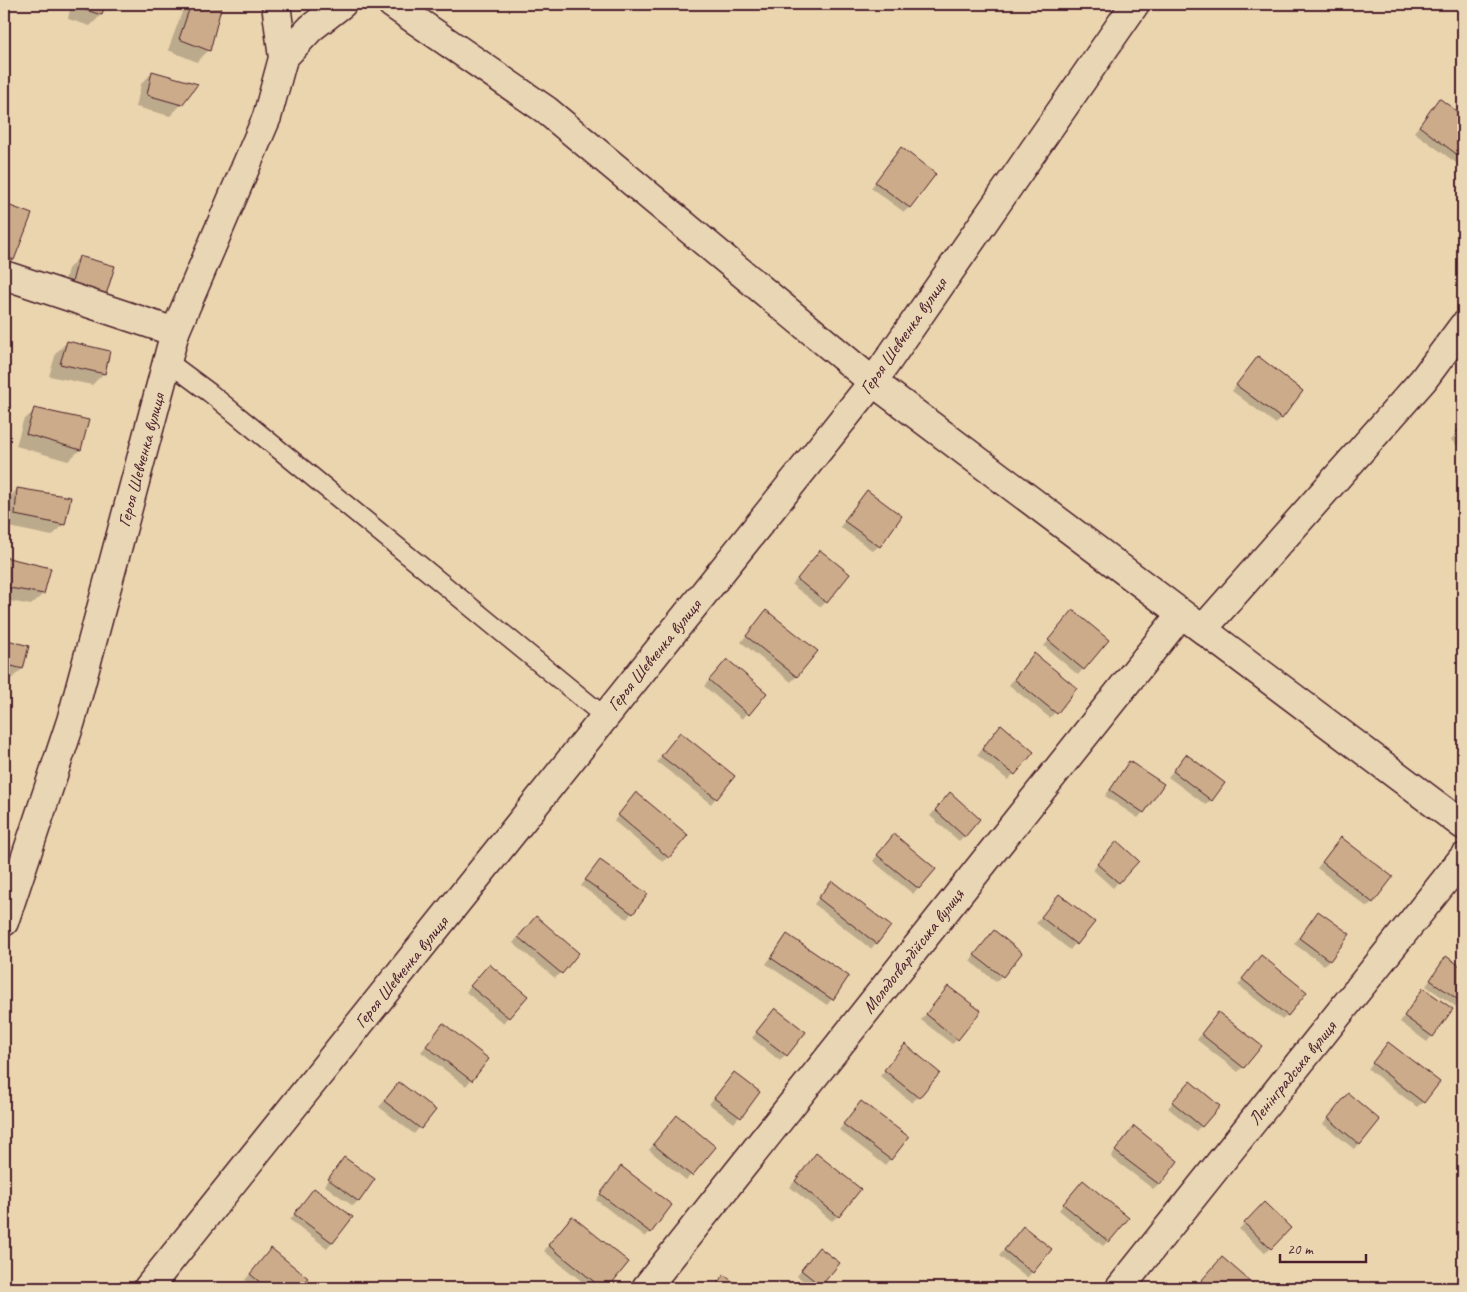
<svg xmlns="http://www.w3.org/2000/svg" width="1467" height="1292" viewBox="0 0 1467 1292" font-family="Caveat,sans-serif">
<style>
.shadow{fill:#0003}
.building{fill:#cbab89;stroke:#4a1f2b}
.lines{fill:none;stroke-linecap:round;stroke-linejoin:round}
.lane-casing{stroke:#4a1f2b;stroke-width:21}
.street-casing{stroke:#4a1f2b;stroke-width:31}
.lane{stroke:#e9d6b4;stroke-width:18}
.street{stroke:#e9d6b4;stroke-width:28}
.labels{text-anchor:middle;stroke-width:4;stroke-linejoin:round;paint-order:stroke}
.street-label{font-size:18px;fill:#4a1f2b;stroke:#e9d6b4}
</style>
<rect width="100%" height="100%" fill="#ebd5af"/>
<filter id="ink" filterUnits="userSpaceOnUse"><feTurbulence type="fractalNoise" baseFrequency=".02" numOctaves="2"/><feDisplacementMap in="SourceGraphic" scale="10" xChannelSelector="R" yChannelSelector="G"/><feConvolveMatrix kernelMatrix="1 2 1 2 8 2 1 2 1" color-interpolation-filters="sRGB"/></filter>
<g filter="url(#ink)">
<g class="shadow">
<polygon points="71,4 103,4 101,15 90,26 68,19"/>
<polygon points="185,4 221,4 209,50 197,62 168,50"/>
<polygon points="152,73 182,104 170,116 136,107 141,84"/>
<polygon points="1439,100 1463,117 1463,168 1414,132"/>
<polygon points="896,154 910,207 904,212 871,188"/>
<polygon points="5,205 31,214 13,260 4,269"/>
<polygon points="79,257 93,306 60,297 68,269"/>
<polygon points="67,342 104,373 92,385 49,376 56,353"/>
<polygon points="1253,363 1281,418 1276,424 1232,391"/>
<polygon points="35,410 80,450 68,461 16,446 23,421"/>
<polygon points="1463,425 1463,451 1451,440"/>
<polygon points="17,489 64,524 52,536 4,526 6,501"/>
<polygon points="867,492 879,546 873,551 840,527"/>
<polygon points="814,557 826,602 821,607 792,585"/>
<polygon points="4,559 49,569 43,594 31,605 4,600"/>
<polygon points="761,617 796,677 791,682 741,642"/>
<polygon points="1068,617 1083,669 1078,675 1044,646"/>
<polygon points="4,641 27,647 22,669 10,680 4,678"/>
<polygon points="1029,660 1075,689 1050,718 1009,685"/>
<polygon points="722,666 765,693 742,719 704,686"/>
<polygon points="996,732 1032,752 1008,780 977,755"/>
<polygon points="674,739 734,776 711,804 657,762"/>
<polygon points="1186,755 1211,800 1206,805 1168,777"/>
<polygon points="1130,762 1143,812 1138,818 1105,796"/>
<polygon points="631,799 668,857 663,862 614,821"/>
<polygon points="945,799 964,836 959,841 930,816"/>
<polygon points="1341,838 1372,902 1367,907 1317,868"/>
<polygon points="888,841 934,869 913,894 873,861"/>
<polygon points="1111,848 1118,882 1113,888 1093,870"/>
<polygon points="600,861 646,894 627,919 581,886"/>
<polygon points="832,882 876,943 871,949 814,904"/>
<polygon points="1054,901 1093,922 1070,950 1036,923"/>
<polygon points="1318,912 1329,960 1324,965 1294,944"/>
<polygon points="530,923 561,973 555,978 513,943"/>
<polygon points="787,936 832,999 827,1005 766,964"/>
<polygon points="989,937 1021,953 996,982 970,961"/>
<polygon points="1446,958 1463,969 1463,1003 1458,1008 1426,986"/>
<polygon points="1256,962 1287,1015 1282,1020 1238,985"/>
<polygon points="483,971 526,996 503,1023 466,992"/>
<polygon points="948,987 958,1039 952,1044 921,1020"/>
<polygon points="1418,995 1432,1036 1427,1042 1400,1022"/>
<polygon points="775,1009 804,1032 780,1061 752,1038"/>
<polygon points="1213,1019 1243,1067 1238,1072 1197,1040"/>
<polygon points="443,1025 488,1059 466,1086 421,1052"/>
<polygon points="1383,1049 1423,1102 1417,1107 1368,1069"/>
<polygon points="900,1051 938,1073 912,1103 880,1076"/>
<polygon points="729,1079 759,1093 734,1123 709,1104"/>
<polygon points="1185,1088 1201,1126 1196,1131 1168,1108"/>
<polygon points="394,1089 434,1110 414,1134 379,1107"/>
<polygon points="1343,1101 1360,1144 1354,1149 1323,1124"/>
<polygon points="856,1108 890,1159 885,1165 839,1130"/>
<polygon points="677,1116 691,1175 686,1180 649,1150"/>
<polygon points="1129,1133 1159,1184 1153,1189 1111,1157"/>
<polygon points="344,1158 358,1201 353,1206 324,1185"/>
<polygon points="811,1160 838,1216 832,1221 790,1187"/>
<polygon points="616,1173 650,1232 645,1237 596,1200"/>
<polygon points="1077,1188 1108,1241 1103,1246 1059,1210"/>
<polygon points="314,1189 332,1242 327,1248 290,1220"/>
<polygon points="1264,1204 1289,1228 1265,1253 1239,1229"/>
<polygon points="566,1223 627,1262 606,1288 590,1288 544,1251"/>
<polygon points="1018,1233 1051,1249 1027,1278 999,1256"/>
<polygon points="271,1249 306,1278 298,1288 255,1288 245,1280"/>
<polygon points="814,1254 820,1285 817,1288 812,1288 797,1276"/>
<polygon points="1222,1259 1256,1288 1196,1287"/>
</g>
<g class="building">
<polygon points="79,4 105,4 102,15 79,8"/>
<polygon points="191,4 222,4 210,51 179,39"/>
<polygon points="152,71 198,84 182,105 147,95"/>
<polygon points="1439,98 1463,116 1463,159 1419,126"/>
<polygon points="901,147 936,174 910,208 875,182"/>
<polygon points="5,204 32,214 14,260 4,256"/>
<polygon points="79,256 115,266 106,295 71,286"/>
<polygon points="67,341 110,351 105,374 60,364"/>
<polygon points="1258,356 1303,391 1282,419 1236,385"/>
<polygon points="34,408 89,420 81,450 26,434"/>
<polygon points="1463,424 1463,441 1455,434"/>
<polygon points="17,488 71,497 65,525 15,515"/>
<polygon points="867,490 902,516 880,547 844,521"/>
<polygon points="820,550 850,574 827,603 797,579"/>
<polygon points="4,557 51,568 44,594 4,587"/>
<polygon points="766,610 818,651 797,677 746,636"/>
<polygon points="1073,610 1109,640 1084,670 1048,640"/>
<polygon points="4,639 29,646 23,669 4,664"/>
<polygon points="1034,653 1077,688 1057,714 1014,679"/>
<polygon points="727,659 767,693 749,715 709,680"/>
<polygon points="1001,724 1034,752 1015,775 982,749"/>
<polygon points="680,732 735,776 717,799 661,756"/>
<polygon points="1186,754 1225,783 1212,801 1173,771"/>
<polygon points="1129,761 1164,784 1144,813 1110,790"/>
<polygon points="636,792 688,835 669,858 618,815"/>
<polygon points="950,792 980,819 965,837 935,810"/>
<polygon points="894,834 936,869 919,889 877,855"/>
<polygon points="1341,837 1393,877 1373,903 1322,862"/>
<polygon points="1117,841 1139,861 1119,883 1097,864"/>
<polygon points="600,860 648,894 633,914 585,880"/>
<polygon points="832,881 891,926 877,944 818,898"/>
<polygon points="1059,894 1095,922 1077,945 1041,917"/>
<polygon points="1318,911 1350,934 1330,961 1299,938"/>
<polygon points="536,916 579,953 562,974 518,937"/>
<polygon points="994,930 1022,953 1003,977 974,955"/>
<polygon points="787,934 849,976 833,1000 771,958"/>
<polygon points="1261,955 1307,992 1288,1016 1242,979"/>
<polygon points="1446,956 1463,968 1463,1003 1430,980"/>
<polygon points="489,964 528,996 509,1018 470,986"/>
<polygon points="948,986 981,1011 958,1040 926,1014"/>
<polygon points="1423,988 1453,1009 1433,1037 1404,1016"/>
<polygon points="775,1008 806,1032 787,1056 756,1032"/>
<polygon points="1218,1012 1262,1046 1244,1068 1201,1034"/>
<polygon points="443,1023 489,1059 472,1081 426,1046"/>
<polygon points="1388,1042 1440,1082 1424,1103 1372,1063"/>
<polygon points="905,1044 940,1073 919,1098 884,1070"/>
<polygon points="734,1072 760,1092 741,1118 714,1098"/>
<polygon points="1190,1081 1220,1106 1202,1127 1172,1102"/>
<polygon points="399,1082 436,1110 421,1129 384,1101"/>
<polygon points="1348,1093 1380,1120 1360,1145 1328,1118"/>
<polygon points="861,1101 909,1137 891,1160 843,1124"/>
<polygon points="677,1115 716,1147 692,1176 653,1144"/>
<polygon points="1134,1126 1178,1161 1160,1185 1115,1151"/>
<polygon points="816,1153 861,1189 839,1217 795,1181"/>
<polygon points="344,1157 375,1179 359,1202 328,1179"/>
<polygon points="621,1166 672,1205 651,1233 600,1194"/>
<polygon points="1083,1180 1129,1218 1109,1242 1063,1204"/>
<polygon points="314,1188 353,1217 333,1243 294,1214"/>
<polygon points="1264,1202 1291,1228 1271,1249 1244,1223"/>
<polygon points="572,1216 629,1262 608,1288 602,1288 548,1245"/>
<polygon points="1023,1226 1052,1249 1033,1273 1004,1250"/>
<polygon points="819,1247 840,1263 821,1286 801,1270"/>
<polygon points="271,1248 308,1278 299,1288 267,1288 250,1274"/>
<polygon points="1222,1257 1258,1288 1209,1288 1201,1281"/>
<polygon points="724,1275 742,1288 713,1288"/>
</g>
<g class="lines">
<defs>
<polyline id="lane" points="167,361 210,393 605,717"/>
<g id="street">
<polyline points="392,4 546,110 873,382 1463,825"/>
<polyline points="283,58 311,28 342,4"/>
<polyline points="4,275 175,332"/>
<polyline points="1203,629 1423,380 1463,326"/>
<polyline points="4,922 71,721 175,332 267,117 283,58 276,4"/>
<polyline points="148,1288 873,382 1135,4"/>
<polyline points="646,1288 1181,614"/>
<polyline points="1120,1288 1463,858"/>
</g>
</defs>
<use href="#lane" class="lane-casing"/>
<use href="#street" class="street-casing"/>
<use href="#lane" class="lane"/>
<use href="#street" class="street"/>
</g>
</g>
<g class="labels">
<g class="street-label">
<text transform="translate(903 336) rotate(-55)" y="6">Героя Шевченка вулиця</text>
<text transform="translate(141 460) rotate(-75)" y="6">Героя Шевченка вулиця</text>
<text transform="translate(654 655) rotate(-51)" y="6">Героя Шевченка вулиця</text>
<text transform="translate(913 951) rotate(-52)" y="6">Молодогвардійська вулиця</text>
<text transform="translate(401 972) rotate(-51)" y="6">Героя Шевченка вулиця</text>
<text transform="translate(1292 1073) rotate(-51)" y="6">Ленінградська вулиця</text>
</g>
</g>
<rect width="1467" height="1292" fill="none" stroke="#e9d6b4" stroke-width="20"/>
<rect x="10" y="10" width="1447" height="1272" fill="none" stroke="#4a1f2b" stroke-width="2" filter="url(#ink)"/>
<path d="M1280 1254v8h86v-8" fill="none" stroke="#4a1f2b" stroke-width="2.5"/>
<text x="1287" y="1254" font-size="15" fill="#4a1f2b" stroke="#e9d6b4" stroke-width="4" paint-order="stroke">20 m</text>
</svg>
